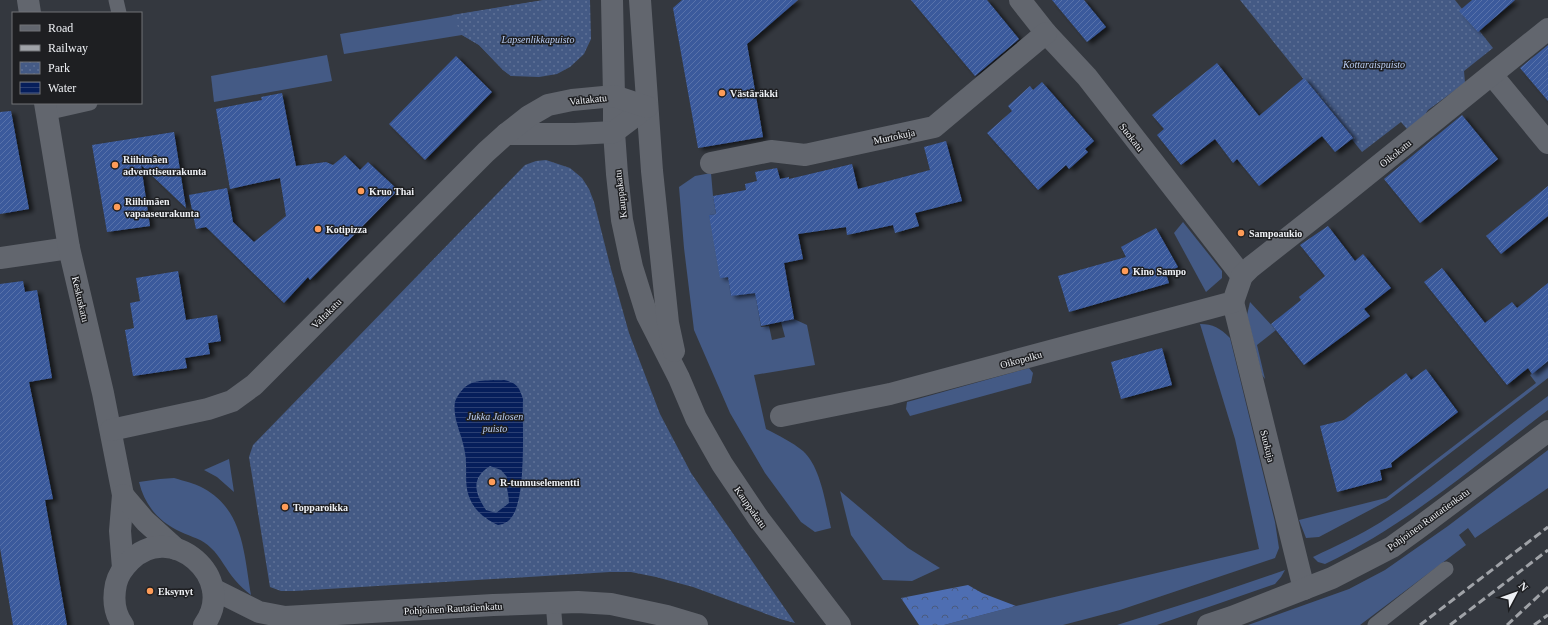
<svg xmlns="http://www.w3.org/2000/svg" width="1548" height="625" viewBox="0 0 1548 625" font-family="'Times New Roman',serif">
<style>
.grass{fill:#445a85}
.forest{fill:url(#forest-crowns)}
.park{fill:url(#park-dots)}
.water{fill:url(#water-rules);fill-rule:evenodd}
.building{fill:url(#building-hatch);filter:url(#shadow)}
.lines{fill:none;stroke-linecap:round;stroke-linejoin:round}
.lane{stroke:#62666e;stroke-width:15}
.street{stroke:#62666e;stroke-width:22}
.secondary{stroke:#62666e;stroke-width:22}
.rail{stroke:#a0a3a8;stroke-width:3;stroke-dasharray:8 4;stroke-linecap:butt}
.poi-dot{fill:#fe9c58;stroke:#1e1f22;stroke-width:1.5}
.labels{text-anchor:middle;stroke-width:3;stroke-linejoin:round;paint-order:stroke}
.park-label{font-size:10px;font-style:italic;fill:#b9ccf2;stroke:#1e1f22}
.poi-label{font-size:10px;font-weight:bold;fill:#eef0f4;stroke:#1e1f22;text-anchor:start}
.street-label{font-size:10px;fill:#eef0f4;stroke:#1e1f22}
</style>
<defs>
<pattern id="forest-crowns" width="20" height="18" patternUnits="userSpaceOnUse"><rect width="20" height="18" fill="#4e6eb2"/><path d="M2 6a3 3 0 1 1 6 0M12 15a3 3 0 1 1 6 0" fill="none" stroke="#4a5b7e"/></pattern>
<pattern id="park-dots" width="8" height="8" patternUnits="userSpaceOnUse"><rect width="8" height="8" fill="#445a85"/><path d="M2 2h.1M6 6h.1" fill="none" stroke="#5f7297" stroke-width="1.8" stroke-linecap="round"/></pattern>
<pattern id="water-rules" width="6" height="5" patternUnits="userSpaceOnUse"><rect width="6" height="5" fill="#061e5b"/><path d="M0 2.5h6" fill="none" stroke="#2b3f73"/></pattern>
<pattern id="building-hatch" width="6" height="6" patternUnits="userSpaceOnUse"><rect width="6" height="6" fill="#3b5a9c"/><path d="M-1 1l2-2M0 6l6-6M5 7l2-2" fill="none" stroke="#5872aa"/></pattern>
<filter id="shadow"><feDropShadow dx="4.5" dy="2.5" stdDeviation="2" flood-color="#0009"/></filter>
</defs>
<rect width="100%" height="100%" fill="#34383f"/>
<g class="grass">
<polygon points="544,0 590,0 555,29 511,76 503,70 479,45 462,35 344,54 340,34"/>
<polygon points="327,55 332,81 214,102 211,76"/>
<path d="M711,173L713,196L716,214L709,215L728,277L731,296L755,293L761,327L769,326L772,340L785,337L781,322L794,319L807,325L815,365L754,375L766,429C778,435 792,442 803,451C821,467 826,506 831,528L815,532L801,522L765,473L730,413L694,330L684,248L679,187L695,176Z"/>
<polygon points="1183,222 1222,271 1222,278 1206,292 1174,233"/>
<polygon points="1250,302 1276,330 1257,345 1265,379 1262,375 1247,315"/>
<path d="M1200,324C1213,324 1220,328 1230,338L1275,522L1279,548L1275,558L1120,610L1063,625H944L1016,606L1259,549L1235,439Z"/>
<polygon points="1548,361 1548,378 1389,500 1319,537 1306,538 1299,520 1386,498 1536,383 1530,375"/>
<polygon points="1029,368 1033,373 1031,383 910,416 906,409 907,402"/>
<path d="M1548,396V410C1476,465 1407,525 1325,564L1318,562L1313,557C1336,546 1360,535 1381,522C1439,484 1492,437 1548,396Z"/>
<polygon points="1548,450 1548,488 1475,538 1468,528 1459,535 1466,545 1360,625 1248,625 1349,589 1385,570 1448,526"/>
<polygon points="229,459 234,492 217,477 204,470"/>
<path d="M174,478C184,481 194,483 203,488C244,510 244,555 251,595C245,590 240,586 235,580C226,570 221,557 211,548C203,539 191,537 181,532C159,522 145,506 139,482L160,479Z"/>
<polygon points="840,491 908,548 940,568 912,581 883,580 851,535"/>
<polygon points="1285,570 1281,577 1275,584 1157,625 1117,625 1209,596"/>
</g>
<polygon class="forest" points="968,585 982,593 1016,606 944,625 919,625 901,598"/>
<g class="park">
<polygon points="544,0 590,0 591,39 584,54 570,67 557,74 539,77 511,76 503,70 479,45 462,35 452,15"/>
<polygon points="1240,0 1455,0 1493,48 1464,71 1465,83 1428,110 1423,118 1407,129 1401,122 1362,152"/>
<polygon points="546,160 570,168 582,178 589,189 594,202 611,269 629,333 660,414 691,473 795,623 780,619 693,587 656,577 631,572 610,572 294,591 281,591 270,587 249,457 253,445 525,165 536,161"/>
</g>
<path class="water" d="M504,380C517,383 519,387 523,399C522,426 527,499 511,518C507,523 503,524 498,525C487,520 476,512 471,501C463,486 468,469 465,453C463,436 452,419 455,402C456,398 460,392 463,389C473,378 491,381 504,380ZM490,466L501,470L507,477C505,485 509,494 509,503L496,513L486,510C475,493 470,479 490,466Z"/>
<g class="building">
<polygon points="682,0 798,0 747,44 763,137 698,148 673,8"/>
<polygon points="911,0 987,0 1019,39 975,76"/>
<polygon points="1052,0 1084,0 1106,27 1087,42"/>
<polygon points="1472,0 1515,0 1478,32 1459,11"/>
<polygon points="1548,45 1548,101 1520,68"/>
<polygon points="456,56 492,92 425,160 389,124"/>
<polygon points="1217,63 1259,116 1304,78 1353,138 1335,152 1322,136 1259,186 1237,159 1233,163 1215,139 1181,165 1157,135 1164,129 1152,115"/>
<polygon points="1042,82 1094,141 1085,149 1088,152 1069,169 1066,165 1038,190 987,133 1012,111 1008,106 1030,86 1033,90"/>
<polygon points="282,93 296,166 326,162 333,165 345,155 360,170 368,162 398,190 310,280 308,277 284,303 206,227 196,229 189,195 227,188 233,222 254,242 286,216 280,178 230,189 216,109 262,100 261,97"/>
<polygon points="11,111 29,209 0,214 0,112"/>
<polygon points="1462,115 1498,159 1420,223 1384,179"/>
<polygon points="174,132 186,208 141,165 150,226 107,232 92,145"/>
<polygon points="946,141 962,201 915,213 919,226 895,233 893,225 847,235 846,227 798,234 803,259 784,263 794,319 761,326 755,293 731,296 728,277 720,278 709,215 716,214 713,196 746,190 745,184 757,181 755,172 777,168 780,179 789,177 789,179 852,164 858,189 930,170 924,147"/>
<polygon points="1548,186 1548,216 1501,254 1486,236"/>
<polygon points="1328,226 1355,261 1363,254 1391,288 1364,309 1370,316 1304,365 1271,324 1301,300 1299,297 1325,276 1300,245"/>
<polygon points="1156,228 1178,267 1166,274 1169,283 1069,312 1058,276 1126,257 1121,247"/>
<polygon points="1442,268 1485,323 1512,302 1517,308 1548,283 1548,361 1532,374 1528,368 1507,385 1424,282"/>
<polygon points="178,271 186,320 217,315 221,341 208,343 210,354 185,358 187,368 133,376 125,330 134,328 130,303 140,301 136,278"/>
<polygon points="23,281 25,292 37,290 52,378 29,382 53,499 45,500 67,625 13,625 0,548 0,284"/>
<polygon points="1162,348 1172,385 1121,399 1111,362"/>
<polygon points="1426,369 1458,412 1391,463 1392,467 1380,470 1382,480 1337,492 1320,426 1344,420 1406,373 1411,380"/>
</g>
<g class="lines">
<g class="lane">
<polyline points="116,0 119,13"/>
<polyline points="46,113 90,103"/>
<polyline points="553,603 555,625"/>
<polyline points="1375,625 1446,569"/>
</g>
<g class="street">
<polyline points="1020,0 1046,33 1087,77 1242,276"/>
<polyline points="1492,75 1548,143"/>
<polyline points="711,163 771,151 805,155 934,127 1046,33"/>
<polyline points="0,258 69,248"/>
<polyline points="1233,302 1304,589"/>
<polyline points="781,416 890,394 1233,302 1242,276 1251,267 1336,200 1548,29"/>
</g>
<g class="secondary">
<polyline points="28,0 30,13"/>
<polyline points="612,0 614,96 614,132 617,174 622,220 632,267 647,315 679,378 696,418 722,464 759,519 840,625"/>
<polyline points="640,0 652,171 668,323 674,351"/>
<polyline points="45,103 69,248 103,393 123,495 120,531 123,568"/>
<polyline points="506,134 575,134 614,132 647,107"/>
<polyline points="111,430 208,409 232,401 254,385 486,152 506,134 529,116 548,105 572,100 614,96 647,107"/>
<polyline points="123,495 145,521 176,549"/>
<polyline points="213,589 259,612 285,617 493,605 578,602 611,604 667,616 697,625"/>
<path d="M123,625C114,613 113,598 116,584C118,575 123,568 130,561C170,519 239,578 204,625"/>
<polyline points="1208,625 1232,617 1332,578 1392,547 1417,529 1548,431"/>
</g>
<g class="rail">
<polyline points="1420,625 1548,527"/>
<polyline points="1450,625 1548,550"/>
<polyline points="1507,625 1548,587"/>
<polyline points="1534,625 1548,615"/>
</g>
</g>
<g class="poi-dot">
<circle cx="722" cy="93" r="4"/>
<circle cx="115" cy="165" r="4"/>
<circle cx="361" cy="191" r="4"/>
<circle cx="117" cy="207" r="4"/>
<circle cx="318" cy="229" r="4"/>
<circle cx="1241" cy="233" r="4"/>
<circle cx="1125" cy="271" r="4"/>
<circle cx="492" cy="482" r="4"/>
<circle cx="285" cy="507" r="4"/>
<circle cx="150" cy="591" r="4"/>
</g>
<g class="labels">
<g class="park-label">
<text x="538" y="43">Lapsenlikkapuisto</text>
<text x="1374" y="68">Kottaraispuisto</text>
<text x="495" y="420">Jukka Jalosen<tspan x="495" dy="12">puisto</tspan></text>
</g>
<g class="poi-label">
<text x="730" y="97">Västäräkki</text>
<text x="123" y="163">Riihimäen<tspan x="123" dy="12">adventtiseurakunta</tspan></text>
<text x="369" y="195">Kruo Thai</text>
<text x="125" y="205">Riihimäen<tspan x="125" dy="12">vapaaseurakunta</tspan></text>
<text x="326" y="233">Kotipizza</text>
<text x="1249" y="237">Sampoaukio</text>
<text x="1133" y="275">Kino Sampo</text>
<text x="500" y="486">R-tunnuselementti</text>
<text x="293" y="511">Topparoikka</text>
<text x="158" y="595">Eksynyt</text>
</g>
<g class="street-label">
<text transform="translate(588 99) rotate(-6)" y="4">Valtakatu</text>
<text transform="translate(894 136) rotate(-12)" y="4">Murtokuja</text>
<text transform="translate(1132 137) rotate(52)" y="4">Suokatu</text>
<text transform="translate(1395 153) rotate(-39)" y="4">Oikokatu</text>
<text transform="translate(620 194) rotate(-97)" y="4">Kauppakatu</text>
<text transform="translate(81 299) rotate(77)" y="4">Keskuskatu</text>
<text transform="translate(326 313) rotate(-45)" y="4">Valtakatu</text>
<text transform="translate(1021 359) rotate(-15)" y="4">Oikopolku</text>
<text transform="translate(1268 446) rotate(76)" y="4">Suokuja</text>
<text transform="translate(751 507) rotate(55)" y="4">Kauppakatu</text>
<text transform="translate(1428 519) rotate(-36)" y="4">Pohjoinen Rautatienkatu</text>
<text transform="translate(453 608) rotate(-3)" y="4">Pohjoinen Rautatienkatu</text>
</g>
</g>
<rect x="12" y="12" width="130" height="92" fill="#1e1f22" stroke="#717376"/>
<rect x="20" y="25" width="20" height="6" fill="#62666e" stroke="#717376"/>
<text x="48" y="32" font-size="12" fill="#eef0f4">Road</text>
<rect x="20" y="45" width="20" height="6" fill="#a0a3a8" stroke="#717376"/>
<text x="48" y="52" font-size="12" fill="#eef0f4">Railway</text>
<rect x="20" y="62" width="20" height="12" fill="url(#park-dots)" stroke="#717376"/>
<text x="48" y="72" font-size="12" fill="#eef0f4">Park</text>
<rect x="20" y="82" width="20" height="12" fill="url(#water-rules)" stroke="#717376"/>
<text x="48" y="92" font-size="12" fill="#eef0f4">Water</text>
<g transform="translate(1516 593) rotate(49)" stroke="#1e1f22" stroke-width="3" paint-order="stroke">
<path d="M0-3L7 15L0 10L-7 15Z" fill="#eef0f4"/>
<text y="-6" font-size="11" font-weight="bold" text-anchor="middle" fill="#eef0f4">N</text>
</g>
</svg>
